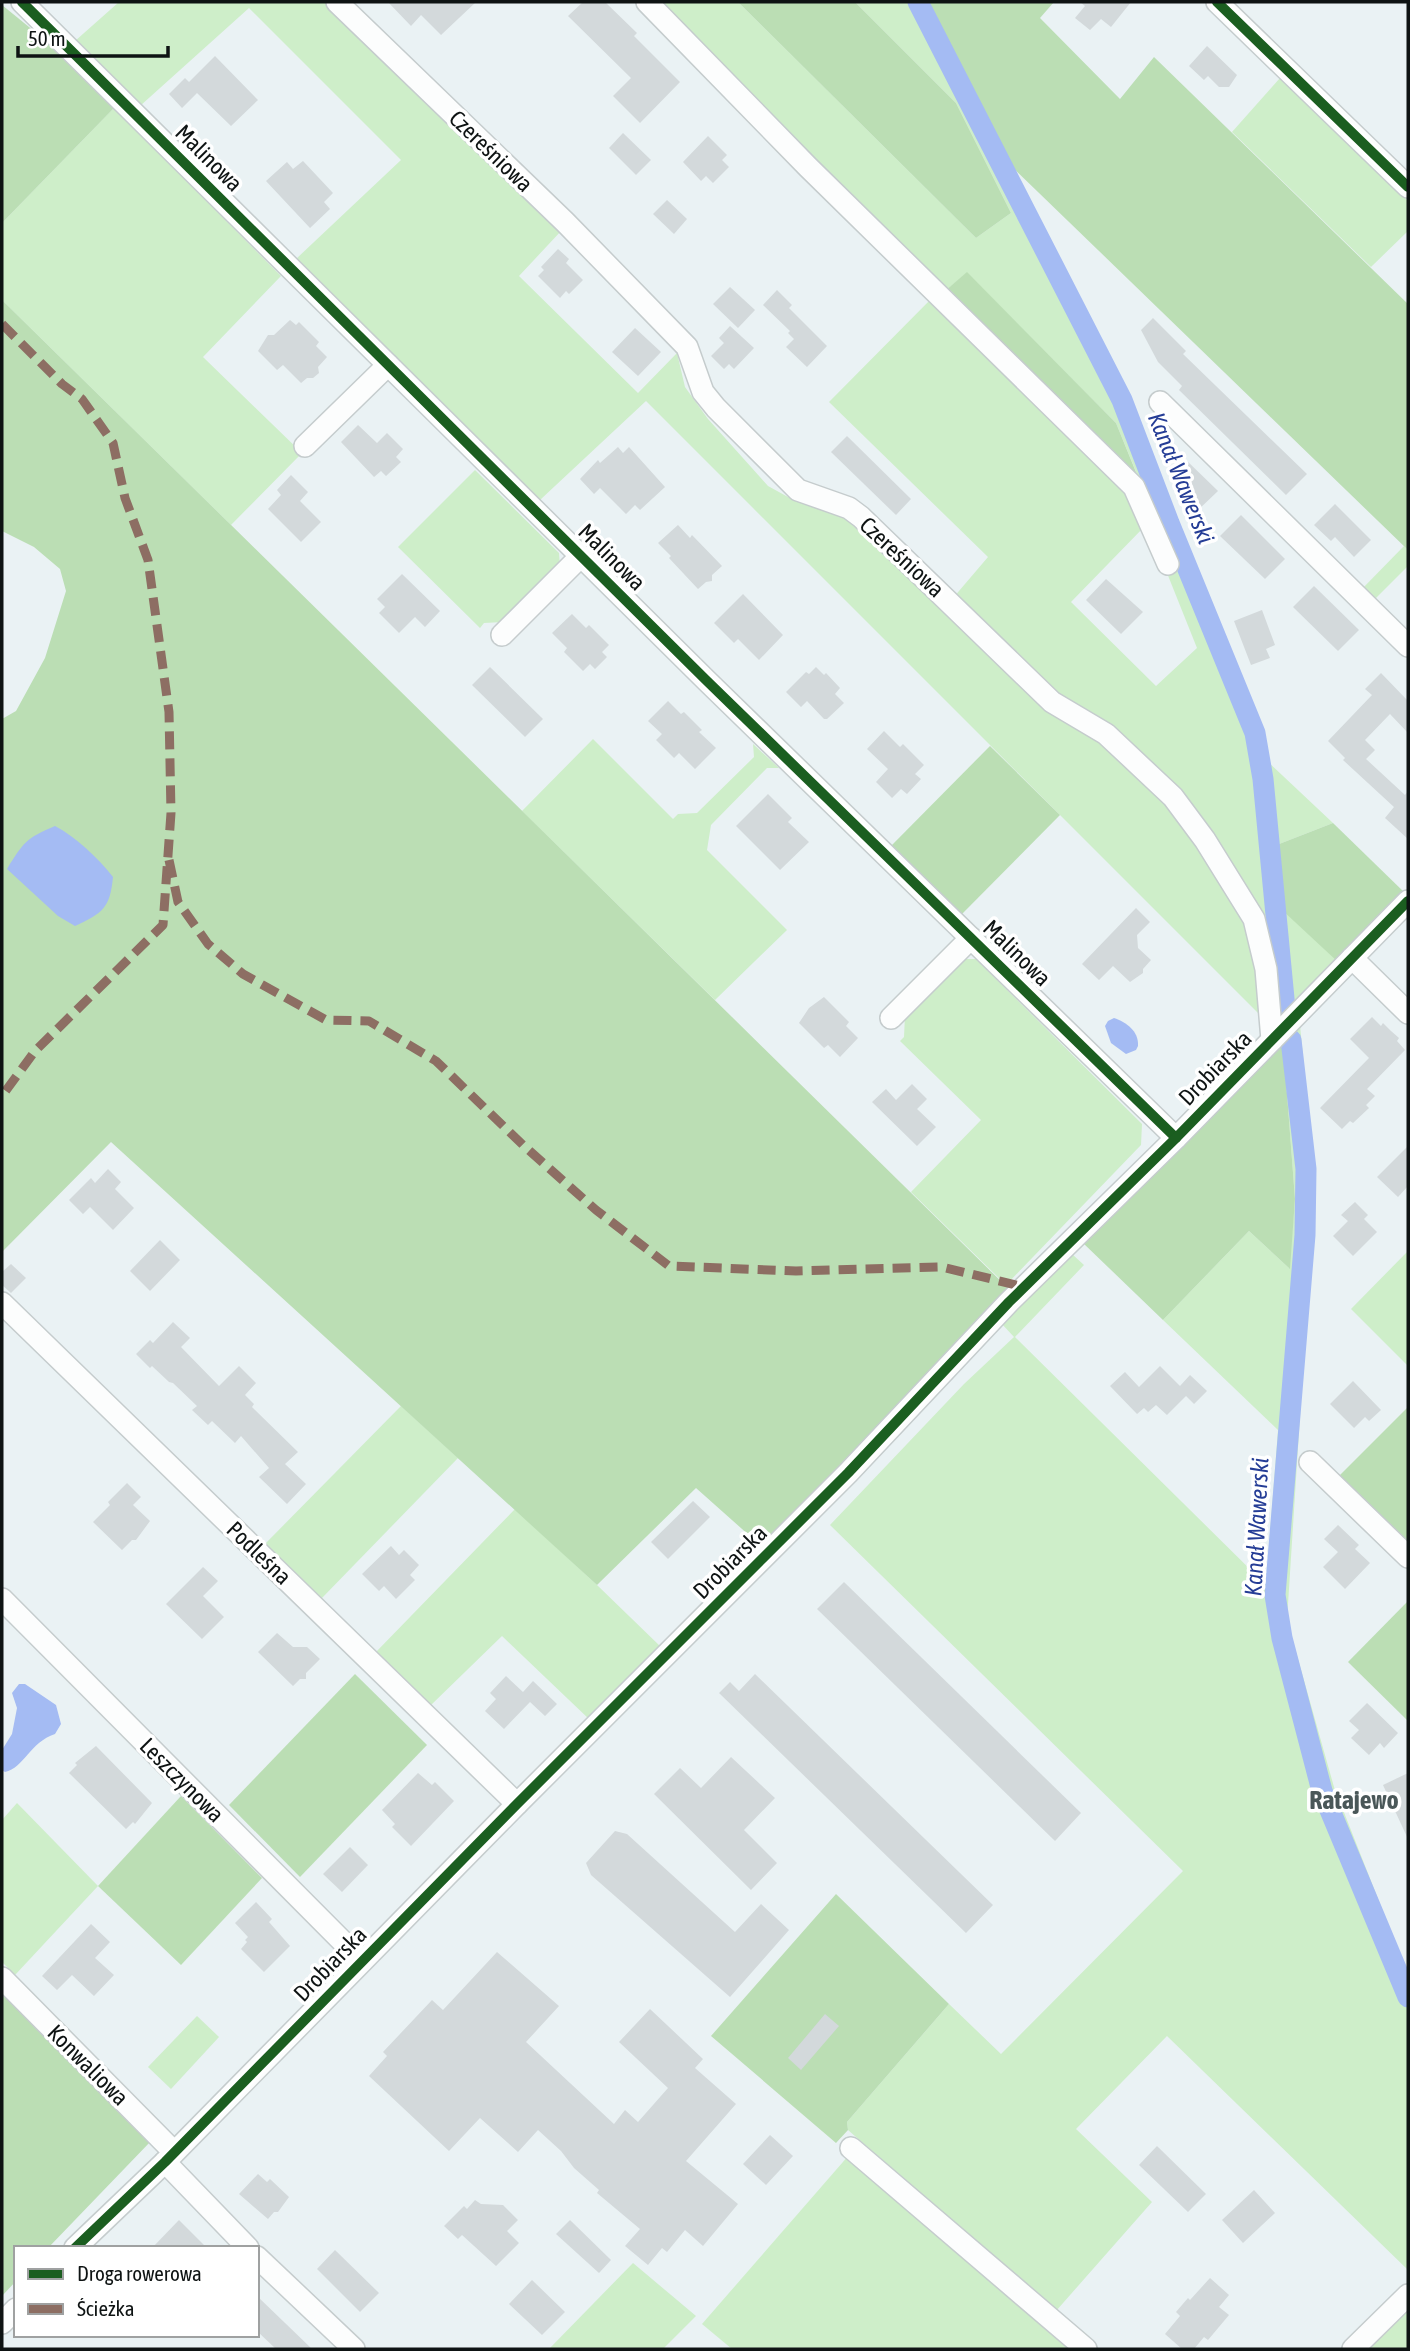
<svg xmlns="http://www.w3.org/2000/svg" width="1410" height="2351" viewBox="0 0 1410 2351" font-family="'Asap Condensed',sans-serif">
<style>
.green{fill:#ceeec9}
.forest{fill:#bbdeb4}
.water{fill:#a4bbf3}
.lines{fill:none;stroke-linecap:round;stroke-linejoin:round}
.canal{stroke:#a4bbf3;stroke-width:21}
.building{fill:#d3d9db}
.minor-casing{stroke:#c5cccd;stroke-width:24}
.minor{stroke:#fcfdfd;stroke-width:21}
.quiet{stroke:#8d6e63;stroke-width:9;stroke-dasharray:18 9;stroke-linecap:butt}
.cycleway-casing{stroke:#fff;stroke-width:15}
.cycleway{stroke:#1b5e20;stroke-width:10}
.labels{text-anchor:middle;stroke-width:7;stroke-linejoin:round;paint-order:stroke}
.street-label{font-size:23px;fill:#0e1313;stroke:#fff}
.water-label{font-size:24px;font-style:italic;fill:#253d96;stroke:#fff}
.quarter-label{font-size:26px;font-weight:bold;fill:#4a5758;stroke:#fff}
</style>
<rect width="100%" height="100%" fill="#eaf2f4"/>
<g class="green">
<polygon points="119,2 326,2 562,230 519,276 638,393 677,353 685,387 708,419 768,486 788,497 842,515 1043,704 1100,736 1179,815 1253,935 1265,1020 646,401 540,500 296,259 401,160 249,8 140,106 75,41"/>
<polygon points="654,2 738,2 976,238 1011,213 956,103 855,2 925,2 1129,402 1262,733 1265,759 1333,823 1274,846 1338,962 1278,1021 1265,915 1252,908 1191,810 1061,701 953,598 988,557 829,402 931,299 1131,498 1145,526 1071,602 1156,686 1197,648 1165,568 1174,564 1116,423 967,273 945,291"/>
<polygon points="1280,78 1408,201 1408,231 1371,267 1232,132"/>
<polygon points="114,108 281,276 203,357 302,453 231,525 2,300 2,223"/>
<polygon points="475,470 559,553 560,566 503,622 484,623 480,628 398,547"/>
<polygon points="1404,546 1408,550 1408,566 1372,602 1361,590"/>
<polygon points="593,739 673,819 678,814 697,813 754,757 753,744 779,768 767,768 711,825 707,850 787,930 715,1000 522,811"/>
<polygon points="962,959 976,959 1142,1124 1141,1145 1006,1285 911,1192 981,1120 900,1041 904,1037 905,1015"/>
<polygon points="1300,1025 1315,1182 1287,1620 1334,1787 1408,1975 1408,2270 1167,2036 1076,2129 1152,2202 1056,2311 848,2130 847,2122 949,2004 1001,2054 1183,1871 830,1525 964,1384 1014,1337 1001,1323 1072,1254 1084,1265 1015,1337 1266,1585 1278,1430 1163,1320 1249,1231 1289,1268 1295,1199 1283,1041"/>
<polygon points="1408,1251 1408,1366 1351,1309"/>
<polygon points="401,1406 458,1458 321,1599 265,1544"/>
<polygon points="515,1509 597,1585 661,1647 590,1720 502,1636 430,1706 376,1652"/>
<polygon points="17,1803 98,1886 15,1975 2,1962 2,1820"/>
<polygon points="197,2016 219,2037 171,2089 148,2067"/>
<polygon points="849,2155 1072,2349 732,2349 702,2324"/>
<polygon points="633,2263 696,2316 663,2349 549,2349"/>
<polygon points="1408,2311 1408,2349 1367,2349"/>
</g>
<g class="forest">
<polygon points="738,2 855,2 956,103 1011,213 976,238"/>
<polygon points="925,2 1054,2 1040,18 1120,99 1154,57 1408,304 1408,550 1006,161"/>
<polygon points="2,5 45,40 114,108 2,223"/>
<polygon points="967,272 1116,423 1142,487 945,291"/>
<polygon points="2,300 1012,1292 760,1545 696,1488 597,1585 111,1142 2,1252 2,719 16,711 45,658 66,591 60,569 34,547 2,531"/>
<polygon points="990,746 1060,815 961,915 891,846"/>
<polygon points="1333,823 1406,894 1338,962 1281,909 1274,846"/>
<polygon points="1283,1041 1295,1199 1290,1269 1249,1231 1163,1320 1083,1243"/>
<polygon points="1408,1407 1408,1551 1335,1480"/>
<polygon points="1408,1601 1408,1721 1348,1662"/>
<polygon points="355,1674 427,1745 300,1877 229,1805"/>
<polygon points="181,1796 262,1878 181,1965 98,1886"/>
<polygon points="836,1894 949,2004 847,2122 848,2130 836,2143 711,2036"/>
<polygon points="2,1989 151,2141 48,2248 16,2248 16,2281 2,2296"/>
</g>
<g class="water">
<path d="M55,826C76,837 98,858 113,877C110,908 103,913 75,926L58,916L7,869C23,843 26,838 55,826Z"/>
<path d="M1114,1018C1126,1022 1139,1031 1138,1046L1136,1050L1126,1054L1111,1043L1105,1026L1108,1021Z"/>
<path d="M19,1684H25L56,1705L61,1724L55,1734C30,1742 24,1768 5,1772L2,1770V1750L12,1734L17,1708L12,1693Z"/>
</g>
<g class="lines">
<g class="canal">
<polyline points="918,2 1122,400 1169,523 1255,733 1263,779 1285,1009"/>
<polyline points="1291,1040 1306,1169 1305,1235 1275,1595 1282,1638 1322,1791 1408,1997"/>
</g>
</g>
<g class="building">
<polygon points="388,2 476,2 441,35 421,15 411,26"/>
<polygon points="583,2 605,2 637,33 634,36 680,82 640,123 613,96 631,78 568,16"/>
<polygon points="1080,2 1131,2 1111,27 1101,19 1090,30 1075,18 1085,6"/>
<polygon points="1207,46 1237,75 1229,87 1219,87 1208,76 1204,80 1189,66"/>
<polygon points="215,56 258,100 231,126 197,93 182,108 169,94 185,78 189,82"/>
<polygon points="623,133 651,160 636,175 609,148"/>
<polygon points="708,136 727,155 722,160 729,167 713,183 706,176 701,181 683,162"/>
<polygon points="303,161 333,193 324,202 330,209 310,228 266,181 287,162 293,169"/>
<polygon points="667,200 687,219 674,234 653,214"/>
<polygon points="558,249 569,259 566,263 583,280 569,294 566,291 560,298 538,276 544,270 541,267"/>
<polygon points="730,287 755,310 738,328 713,304"/>
<polygon points="777,290 792,305 789,308 827,346 807,367 786,347 794,339 788,333 790,331 763,305"/>
<polygon points="1153,318 1186,351 1183,354 1307,474 1286,495 1179,390 1182,386 1158,362 1141,330"/>
<polygon points="290,320 296,325 299,322 319,342 316,346 327,357 318,367 319,373 313,378 307,378 301,383 283,365 277,370 258,351 268,335 274,335"/>
<polygon points="730,326 754,348 734,369 729,364 724,369 711,356 724,343 719,338"/>
<polygon points="635,328 661,352 638,376 612,352"/>
<polygon points="358,425 377,443 387,433 403,449 396,457 401,462 386,476 381,471 374,477 341,442"/>
<polygon points="847,436 911,499 896,515 831,452"/>
<polygon points="618,447 623,453 629,447 665,487 640,510 635,505 626,514 600,488 594,494 580,479 598,460 600,463"/>
<polygon points="1185,459 1218,491 1197,511 1185,499 1187,496 1181,490 1174,471"/>
<polygon points="291,475 308,492 300,501 321,522 301,542 268,509 281,495 277,490"/>
<polygon points="1335,504 1371,540 1354,557 1335,537 1331,541 1314,525"/>
<polygon points="1241,515 1285,559 1265,579 1220,536"/>
<polygon points="678,525 690,538 692,535 722,566 712,575 712,581 706,582 698,589 669,558 671,556 658,543"/>
<polygon points="402,574 440,611 425,627 415,617 399,633 379,613 385,607 377,599"/>
<polygon points="1106,579 1143,612 1121,634 1086,600"/>
<polygon points="1314,586 1359,630 1338,651 1293,607"/>
<polygon points="743,594 783,635 759,660 738,639 734,643 714,623"/>
<polygon points="1262,610 1275,645 1266,649 1270,658 1251,665 1234,621"/>
<polygon points="572,614 586,628 589,625 609,645 602,652 607,657 595,669 590,664 583,671 564,652 567,648 552,633"/>
<polygon points="490,667 543,719 525,737 472,685"/>
<polygon points="816,667 824,675 826,673 840,688 835,694 844,703 827,719 824,719 807,701 801,707 786,692 806,672 809,674"/>
<polygon points="1381,673 1408,701 1408,733 1390,714 1365,740 1375,750 1366,759 1405,795 1408,791 1408,839 1385,818 1394,807 1343,760 1345,758 1328,741 1372,695 1365,689"/>
<polygon points="668,701 681,714 684,712 702,730 699,732 716,748 695,769 679,753 674,758 656,740 662,734 648,721"/>
<polygon points="884,731 900,747 903,744 924,765 915,774 921,779 907,794 901,789 892,798 876,782 888,769 867,749"/>
<polygon points="768,794 792,818 788,822 809,842 780,870 736,826"/>
<polygon points="1136,908 1150,922 1137,935 1138,948 1151,960 1143,969 1143,973 1130,982 1113,966 1099,980 1082,964"/>
<polygon points="824,997 849,1022 846,1026 858,1038 840,1057 828,1045 824,1048 799,1023 809,1008"/>
<polygon points="1372,1017 1381,1026 1383,1023 1391,1031 1399,1038 1397,1041 1405,1050 1367,1089 1375,1096 1366,1105 1369,1108 1353,1123 1350,1121 1342,1129 1320,1108 1369,1058 1350,1039"/>
<polygon points="912,1084 927,1099 917,1109 936,1127 917,1146 872,1102 886,1089 896,1100"/>
<polygon points="1408,1146 1408,1186 1398,1197 1377,1177"/>
<polygon points="108,1169 121,1182 115,1189 134,1208 113,1230 90,1207 83,1214 69,1200 91,1178 95,1183"/>
<polygon points="1355,1202 1368,1215 1364,1219 1377,1232 1353,1256 1333,1236 1348,1221 1341,1215"/>
<polygon points="160,1240 180,1260 150,1291 130,1271"/>
<polygon points="11,1264 26,1278 11,1293 2,1285 2,1272"/>
<polygon points="173,1322 190,1338 181,1347 219,1386 239,1366 256,1383 245,1395 254,1404 252,1407 298,1452 285,1464 306,1484 287,1504 259,1477 269,1468 241,1436 235,1443 212,1421 208,1425 192,1410 197,1406 173,1383 169,1382 152,1366 150,1368 136,1354 150,1340 153,1343"/>
<polygon points="1160,1366 1180,1386 1190,1375 1207,1391 1194,1404 1186,1396 1167,1415 1156,1405 1148,1412 1144,1408 1137,1414 1110,1386 1125,1372 1139,1387"/>
<polygon points="1353,1381 1381,1410 1369,1421 1365,1417 1354,1428 1330,1404"/>
<polygon points="127,1483 141,1497 133,1505 150,1521 136,1540 132,1540 122,1550 93,1522 110,1505 108,1502"/>
<polygon points="693,1501 710,1517 668,1559 651,1542"/>
<polygon points="1338,1525 1359,1545 1355,1549 1370,1563 1345,1589 1323,1567 1338,1552 1324,1539"/>
<polygon points="391,1546 399,1555 404,1550 419,1565 410,1575 415,1580 396,1599 384,1586 379,1591 362,1574"/>
<polygon points="203,1567 218,1581 203,1596 224,1617 202,1639 166,1604"/>
<polygon points="844,1582 1081,1813 1055,1841 817,1609"/>
<polygon points="277,1633 293,1647 307,1647 320,1659 306,1673 306,1679 300,1679 293,1686 258,1652"/>
<polygon points="755,1674 993,1905 966,1933 719,1693 730,1682 739,1691"/>
<polygon points="506,1676 523,1692 533,1681 557,1704 545,1716 530,1702 504,1729 485,1711 496,1699 490,1693"/>
<polygon points="1367,1703 1398,1733 1384,1748 1380,1743 1369,1755 1351,1738 1359,1730 1349,1721"/>
<polygon points="96,1746 152,1803 135,1824 133,1822 126,1829 69,1773 77,1765 75,1763"/>
<polygon points="731,1757 775,1798 744,1830 777,1863 751,1890 654,1794 680,1768 701,1788"/>
<polygon points="418,1773 432,1785 435,1782 454,1801 411,1846 392,1827 395,1824 382,1810"/>
<polygon points="1408,1773 1408,1839 1383,1785"/>
<polygon points="615,1831 627,1834 735,1932 761,1904 789,1930 730,1997 591,1875 586,1863"/>
<polygon points="350,1847 368,1865 342,1892 323,1874"/>
<polygon points="256,1902 272,1919 269,1922 290,1946 264,1972 241,1949 247,1942 245,1940 248,1937 235,1923"/>
<polygon points="91,1924 110,1942 95,1958 114,1975 94,1996 72,1975 57,1990 42,1976"/>
<polygon points="497,1952 559,2006 526,2042 614,2124 625,2110 638,2122 668,2088 619,2042 650,2009 703,2059 695,2068 736,2104 686,2161 738,2204 703,2246 685,2230 667,2252 662,2248 648,2265 625,2246 640,2229 597,2193 599,2190 574,2168 561,2151 538,2130 518,2152 480,2118 449,2151 369,2076 387,2056 383,2052 432,2000 443,2010"/>
<polygon points="825,2014 839,2026 801,2070 788,2058"/>
<polygon points="770,2135 793,2156 766,2185 743,2164"/>
<polygon points="1157,2146 1206,2194 1188,2212 1139,2165"/>
<polygon points="258,2174 267,2182 270,2179 289,2197 278,2212 274,2212 268,2219 239,2194"/>
<polygon points="1254,2190 1275,2213 1243,2243 1222,2220"/>
<polygon points="475,2200 481,2204 503,2205 518,2220 507,2231 519,2243 496,2266 462,2235 458,2239 444,2226 464,2206 467,2209"/>
<polygon points="179,2220 207,2248 152,2248"/>
<polygon points="570,2220 611,2260 599,2273 556,2234"/>
<polygon points="335,2250 379,2293 360,2312 317,2269"/>
<polygon points="1210,2278 1229,2295 1219,2307 1229,2315 1208,2340 1204,2337 1194,2349 1182,2349 1165,2334 1180,2316 1176,2312 1188,2298 1190,2300"/>
<polygon points="532,2280 565,2312 542,2335 509,2304"/>
<polygon points="257,2296 312,2349 276,2349 257,2331"/>
</g>
<g class="lines">
<defs>
<g id="minor">
<polyline points="22,2 707,681 1176,1138"/>
<polyline points="337,2 565,222 687,347 703,392 716,408 798,490 849,508 861,517 1052,702 1106,734 1173,797 1205,840 1254,919 1266,969 1272,1040"/>
<polyline points="647,2 808,167 1134,487 1168,564"/>
<polyline points="1217,2 1408,187"/>
<polyline points="1160,402 1408,646"/>
<polyline points="305,446 388,365"/>
<polyline points="502,635 581,556"/>
<polyline points="1352,958 1408,1013"/>
<polyline points="891,1018 971,938"/>
<polyline points="2,1303 517,1804"/>
<polyline points="1310,1462 1408,1557"/>
<polyline points="2,1599 362,1961"/>
<polyline points="2,1978 174,2152"/>
<polyline points="851,2148 1086,2349"/>
<polyline points="165,2162 248,2248"/>
<polyline points="75,2248 165,2162 517,1804 848,1473 1009,1302 1176,1138 1408,901"/>
<polyline points="257,2257 354,2349"/>
<polyline points="2,2323 16,2309"/>
<polyline points="1353,2349 1408,2295"/>
</g>
</defs>
<use href="#minor" class="minor-casing"/>
<use href="#minor" class="minor"/>
<g class="quiet">
<polyline points="2,324 62,384 82,399 113,443 125,498 148,560 169,712 171,813 163,925 35,1051 2,1096"/>
<polyline points="169,860 178,902 208,944 243,974 326,1020 369,1021 436,1061 523,1145 596,1210 669,1266 796,1271 942,1267 1024,1287"/>
</g>
<defs>
<g id="cycleway">
<polyline points="22,2 707,681 1176,1138"/>
<polyline points="1217,2 1408,187"/>
<polyline points="75,2248 165,2162 517,1804 848,1473 1009,1302 1176,1138 1408,901"/>
</g>
</defs>
<use href="#cycleway" class="cycleway-casing"/>
<use href="#cycleway" class="cycleway"/>
</g>
<g class="labels">
<g class="street-label">
<text transform="translate(491 151) rotate(44)" y="8">Czereśniowa</text>
<text transform="translate(209 158) rotate(45)" y="8">Malinowa</text>
<text transform="translate(612 557) rotate(45)" y="8">Malinowa</text>
<text transform="translate(902 557) rotate(43)" y="8">Czereśniowa</text>
<text transform="translate(1017 953) rotate(44)" y="8">Malinowa</text>
<text transform="translate(1215 1068) rotate(-46)" y="8">Drobiarska</text>
<text transform="translate(259 1553) rotate(44)" y="8">Podleśna</text>
<text transform="translate(730 1562) rotate(-45)" y="8">Drobiarska</text>
<text transform="translate(182 1780) rotate(45)" y="8">Leszczynowa</text>
<text transform="translate(330 1964) rotate(-46)" y="8">Drobiarska</text>
<text transform="translate(88 2065) rotate(45)" y="8">Konwaliowa</text>
</g>
<g class="water-label">
<text transform="translate(1181 478) rotate(68)" y="8">Kanał Wawerski</text>
<text transform="translate(1257 1527) rotate(-87)" y="8">Kanał Wawerski</text>
</g>
<g class="quarter-label">
<text x="1354" y="1809">Ratajewo</text>
</g>
</g>
<rect width="1410" height="2351" fill="none" stroke="#0e1313" stroke-width="7"/>
<rect x="14" y="2246" width="245" height="91" fill="#ffffff" stroke="#9fa1a1" stroke-width="2"/>
<rect x="28" y="2269" width="35" height="10" fill="#1b5e20" stroke="#9fa1a1" stroke-width="2"/>
<text x="77" y="2281" font-size="21" fill="#0e1313">Droga rowerowa</text>
<rect x="28" y="2304" width="35" height="10" fill="#8d6e63" stroke="#9fa1a1" stroke-width="2"/>
<text x="77" y="2316" font-size="21" fill="#0e1313">Ścieżka</text>
<path d="M18 46v10h150v-10" fill="none" stroke="#0e1313" stroke-width="3.5"/>
<text x="28" y="46" font-size="21" fill="#0e1313" stroke="#ffffff" stroke-width="5" paint-order="stroke">50 m</text>
</svg>
